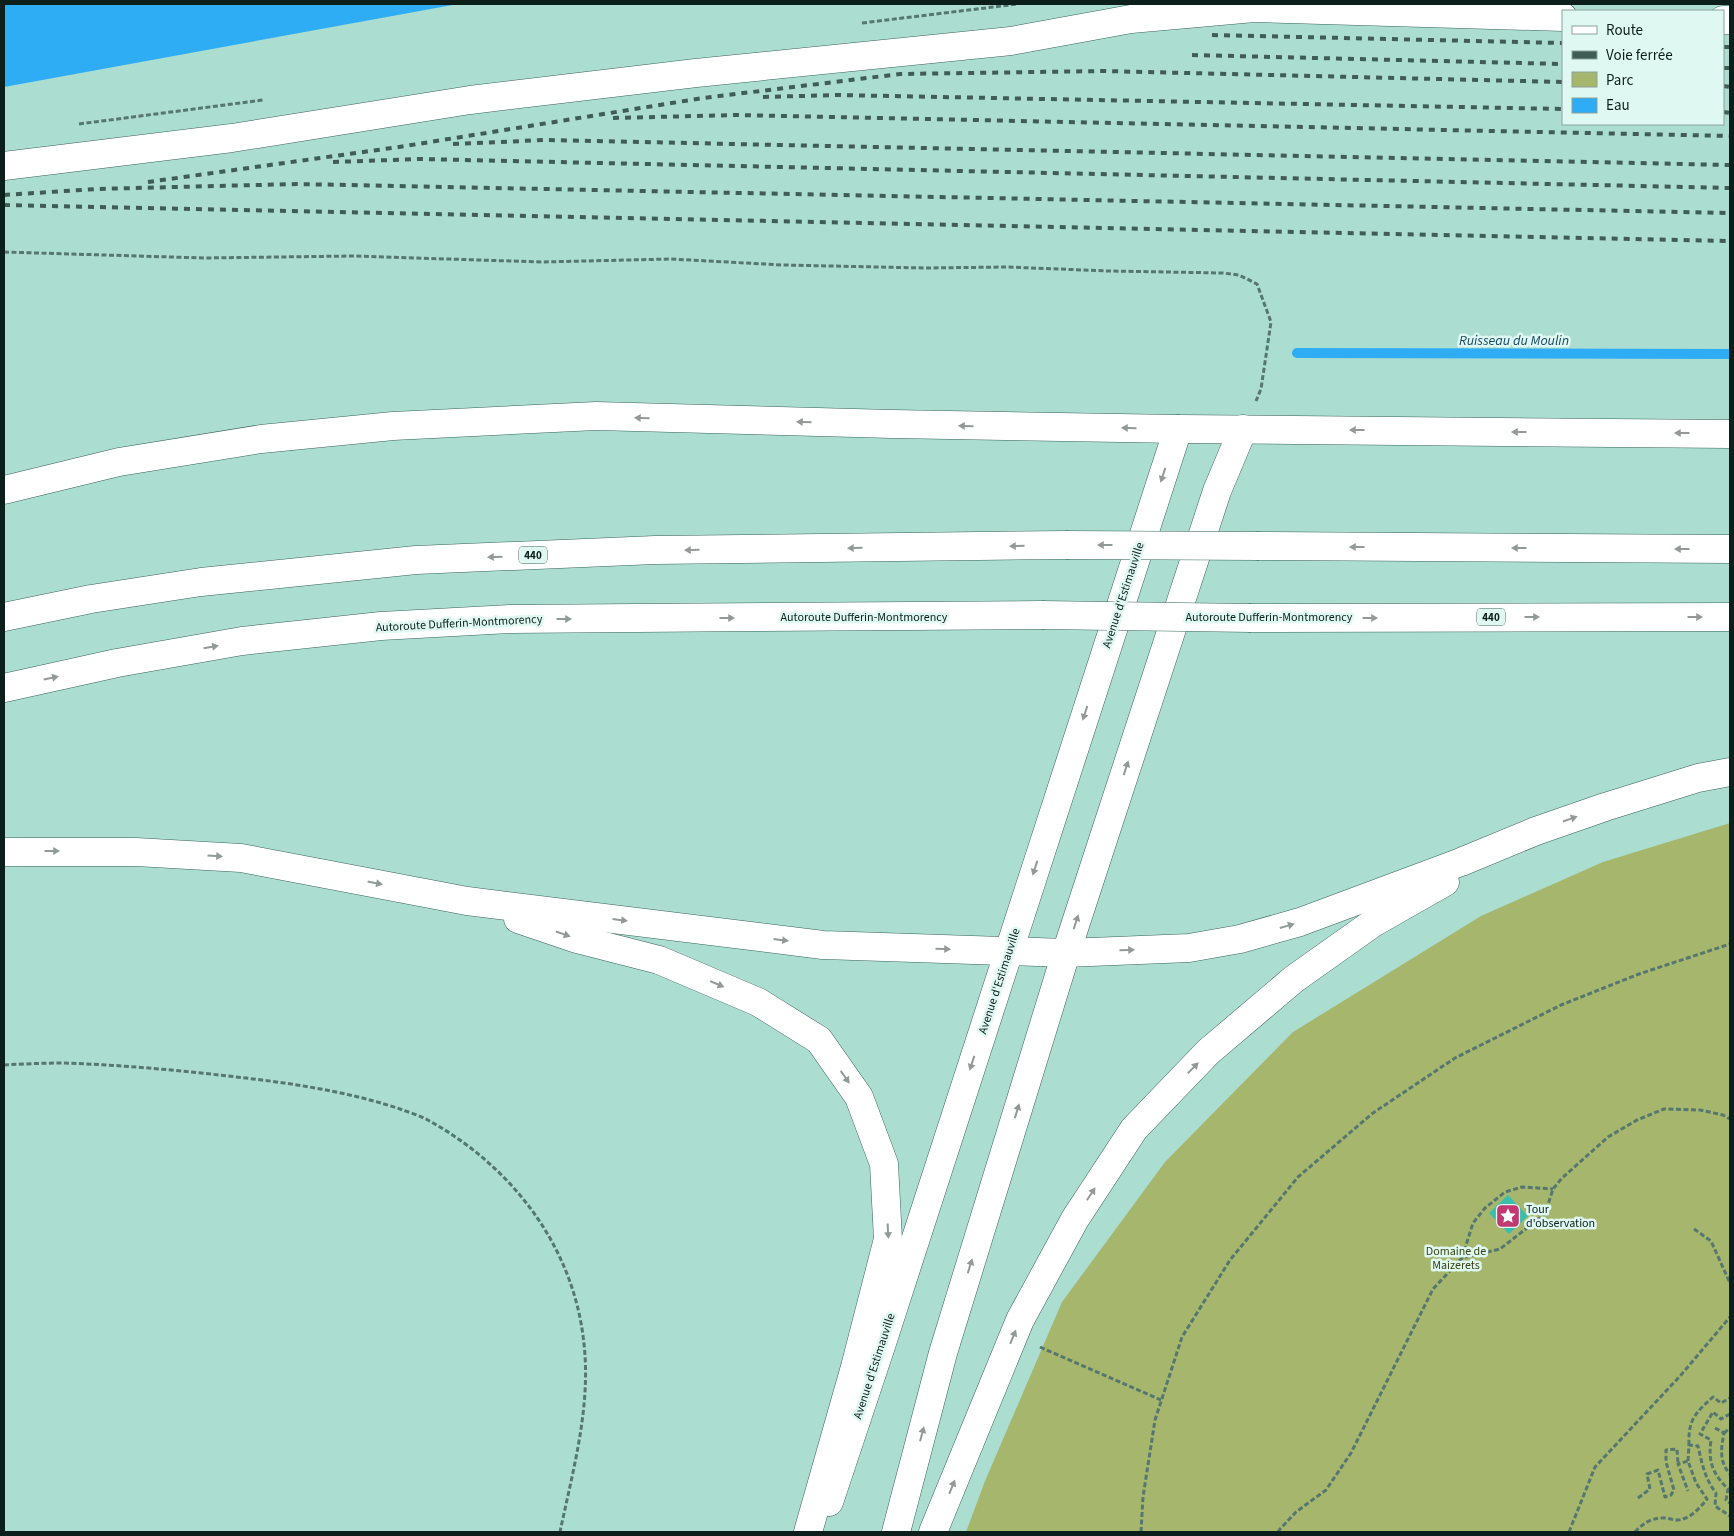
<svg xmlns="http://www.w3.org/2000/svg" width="1734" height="1536" viewBox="0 0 1734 1536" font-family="'Source Sans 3',sans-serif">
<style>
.green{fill:#a6b76d}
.water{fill:#2fadf4}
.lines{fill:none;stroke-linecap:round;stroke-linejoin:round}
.stream{stroke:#2fadf4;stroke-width:10}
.building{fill:#3ac0aa}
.minor-casing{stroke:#366359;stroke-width:29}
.major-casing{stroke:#366359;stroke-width:29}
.highway-casing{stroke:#366359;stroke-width:29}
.path{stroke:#56776f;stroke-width:3;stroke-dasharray:5 2.5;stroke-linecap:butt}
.minor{stroke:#fff;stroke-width:28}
.major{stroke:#fff;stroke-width:28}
.highway{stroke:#fff;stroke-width:28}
.rail{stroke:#3f5c55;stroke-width:4;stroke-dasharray:6 6;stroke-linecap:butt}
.highway-bridge-casing{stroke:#366359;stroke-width:29;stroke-linecap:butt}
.highway-bridge{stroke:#fff;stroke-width:28}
.oneway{fill:#929a98}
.labels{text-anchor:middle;stroke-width:5;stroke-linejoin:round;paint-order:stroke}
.shield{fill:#e0f8f2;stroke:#4c605c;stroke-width:1}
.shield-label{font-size:11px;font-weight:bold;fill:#0c1f1b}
.street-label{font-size:12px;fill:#0c1f1b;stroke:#e0f8f2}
.poi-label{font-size:12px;fill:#0c1f1b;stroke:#e0f8f2;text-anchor:start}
.park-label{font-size:12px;fill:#394312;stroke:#e0f8f2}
.water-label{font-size:14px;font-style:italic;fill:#1b4a67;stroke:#e0f8f2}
</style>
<rect width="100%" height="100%" fill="#acddd1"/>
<polygon class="green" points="1730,823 1730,1532 966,1532 985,1481 1062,1302 1165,1162 1293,1032 1481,916 1603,862"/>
<polygon class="water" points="4,4 458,4 4,87"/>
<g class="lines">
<polyline class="stream" points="1297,353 1730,354"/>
</g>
<polygon class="building" points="1508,1195 1528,1216 1509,1234 1489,1213"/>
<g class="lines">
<defs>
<g id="minor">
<polyline points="1723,20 1730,20"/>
<polyline points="4,166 232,138 470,100 696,73 1011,41 1131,19 1254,8 1563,17"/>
</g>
<g id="major">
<polyline points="829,1502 882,1343 1178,429"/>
<polyline points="896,1532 943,1353 1066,953 1217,491 1243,429"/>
</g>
<g id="highway">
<polyline points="4,490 119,462 261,439 393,426 596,416 892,424 1178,429 1730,434"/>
<polyline points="1259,546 1730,549"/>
<polyline points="4,617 91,599 201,582 416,560 655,550 1066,545"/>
<polyline points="1251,618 1730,617"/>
<polyline points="4,688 117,663 242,641 381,626 510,619 1042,615"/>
<polyline points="4,852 136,852 241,858 467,901 823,945 1066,953 1189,948 1240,939 1300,922 1461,862 1536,831 1605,807 1698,778 1730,772"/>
<polyline points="518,919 577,939 659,960 758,1002 819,1040 859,1097 884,1164 888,1239 855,1367 808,1532"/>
<polyline points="933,1532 1020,1320 1075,1219 1134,1129 1208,1052 1294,979 1373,923 1445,882"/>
</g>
</defs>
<use href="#minor" class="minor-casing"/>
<use href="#major" class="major-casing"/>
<use href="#highway" class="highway-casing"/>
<g class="path">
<polyline points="862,23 1018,4"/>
<polyline points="79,124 263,100"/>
<polyline points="4,252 204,258 353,256 542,262 671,259 783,265 925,268 1007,267 1109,271 1223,273 1239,275 1257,284 1271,322 1261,389 1256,401"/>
<path d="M4,1065C23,1064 43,1063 63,1063C129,1065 196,1072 262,1080C309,1086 355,1094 400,1109C408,1112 418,1115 426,1119C511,1165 574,1246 584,1344C591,1407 573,1470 560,1532"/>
<polyline points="1694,1229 1711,1241 1730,1283"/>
<polyline points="1462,1258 1473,1223 1485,1208 1505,1192 1522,1187 1553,1189"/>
<polyline points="1040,1347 1161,1400"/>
<path d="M1730,1414L1721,1419L1713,1412L1700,1434L1711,1440C1708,1461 1712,1473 1728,1489L1726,1500L1730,1503"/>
<path d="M1715,1428L1724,1433C1721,1448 1719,1462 1730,1474"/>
<polyline points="1724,1433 1730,1428"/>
<path d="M1689,1445C1688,1420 1695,1413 1713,1397L1721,1403L1730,1398"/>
<path d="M1688,1461L1689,1445L1698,1446C1702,1464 1705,1479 1716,1493L1715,1506L1730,1516"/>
<polyline points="1638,1498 1650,1489 1647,1474 1658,1470 1665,1497 1671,1495 1674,1490 1666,1462 1666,1450 1677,1449 1678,1464"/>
<polyline points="1141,1532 1143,1497 1155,1420 1182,1337 1230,1260 1298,1177 1373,1113 1455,1058 1561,1005 1639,974 1730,944"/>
<polyline points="1278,1532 1280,1529 1296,1512 1326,1490 1351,1453 1433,1289 1462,1258 1500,1249 1545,1214 1553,1189 1562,1178 1608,1137 1637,1120 1664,1109 1700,1110 1723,1115 1730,1119"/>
<polyline points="1569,1532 1595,1467 1681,1375 1730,1317"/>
<path d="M1635,1532C1643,1523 1653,1517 1666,1518C1670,1519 1674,1520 1678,1520C1690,1519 1700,1508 1707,1499L1696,1483L1688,1461L1678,1464L1688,1491"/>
</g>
<use href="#minor" class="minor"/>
<use href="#major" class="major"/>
<use href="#highway" class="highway"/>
<g class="rail">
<polyline points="1212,35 1563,43"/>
<polyline points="1723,47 1730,47"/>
<polyline points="1192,55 1563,64"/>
<polyline points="1723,68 1730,68"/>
<polyline points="1723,86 1730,87"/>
<polyline points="763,97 838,95 1563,109"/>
<polyline points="1723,112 1730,113"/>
<polyline points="613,118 737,115 1730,136"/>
<polyline points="453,144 545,140 1730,165"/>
<polyline points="333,162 420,159 1730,188"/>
<polyline points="148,182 399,147 703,98 900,74 1104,71 1563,82"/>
<polyline points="4,195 96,189 297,184 1730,213"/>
<polyline points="4,205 1730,241"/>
</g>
<defs>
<g id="highway-bridge">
<polyline points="1066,545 1259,546"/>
<polyline points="1042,615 1251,618"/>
</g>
</defs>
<use href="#highway-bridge" class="highway-bridge-casing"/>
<use href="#highway-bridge" class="highway-bridge"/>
</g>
<defs><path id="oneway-solid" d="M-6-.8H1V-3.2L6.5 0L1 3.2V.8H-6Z" transform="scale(1.25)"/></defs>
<g class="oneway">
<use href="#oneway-solid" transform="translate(642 418) rotate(-178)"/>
<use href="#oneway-solid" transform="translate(804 422) rotate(-178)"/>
<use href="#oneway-solid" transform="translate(966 426) rotate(-179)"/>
<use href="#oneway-solid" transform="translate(1129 428) rotate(-179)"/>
<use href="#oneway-solid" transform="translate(1357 430) rotate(-180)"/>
<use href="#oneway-solid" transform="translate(1519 432) rotate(-180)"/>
<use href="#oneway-solid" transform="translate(1682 433) rotate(-180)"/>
<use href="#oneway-solid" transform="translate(1163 475) rotate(108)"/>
<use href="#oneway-solid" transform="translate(1105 545) rotate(-180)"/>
<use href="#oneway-solid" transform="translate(1017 546) rotate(179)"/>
<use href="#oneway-solid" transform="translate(1357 547) rotate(-180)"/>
<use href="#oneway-solid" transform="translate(855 548) rotate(179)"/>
<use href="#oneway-solid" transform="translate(1519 548) rotate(-180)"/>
<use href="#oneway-solid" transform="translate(1682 549) rotate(-180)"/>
<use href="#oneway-solid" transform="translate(692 550) rotate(179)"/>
<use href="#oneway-solid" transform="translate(495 557) rotate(178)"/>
<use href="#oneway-solid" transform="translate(1532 617)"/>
<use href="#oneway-solid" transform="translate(1695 617)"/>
<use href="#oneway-solid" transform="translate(727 618)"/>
<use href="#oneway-solid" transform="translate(1370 618)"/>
<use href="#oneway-solid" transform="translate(564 619)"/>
<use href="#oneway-solid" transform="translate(211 647) rotate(-10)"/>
<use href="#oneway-solid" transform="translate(51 678) rotate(-12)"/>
<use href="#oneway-solid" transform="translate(1085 713) rotate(108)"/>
<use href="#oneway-solid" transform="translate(1126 768) rotate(-72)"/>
<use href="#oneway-solid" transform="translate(1570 819) rotate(-19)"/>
<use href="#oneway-solid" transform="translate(52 851)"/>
<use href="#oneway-solid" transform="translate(215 856) rotate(3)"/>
<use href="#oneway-solid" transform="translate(1035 868) rotate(108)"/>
<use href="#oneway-solid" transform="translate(375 883) rotate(11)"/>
<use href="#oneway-solid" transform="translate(620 920) rotate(7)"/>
<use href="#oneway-solid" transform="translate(1076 922) rotate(-72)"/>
<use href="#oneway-solid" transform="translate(1287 926) rotate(-16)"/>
<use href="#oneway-solid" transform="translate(563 934) rotate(19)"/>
<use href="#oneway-solid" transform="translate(781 940) rotate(7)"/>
<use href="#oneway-solid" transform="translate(943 949) rotate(1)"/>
<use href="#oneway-solid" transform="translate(1127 950) rotate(-2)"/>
<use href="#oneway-solid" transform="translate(717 984) rotate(23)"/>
<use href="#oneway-solid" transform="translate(972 1063) rotate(108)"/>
<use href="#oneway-solid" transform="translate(1193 1068) rotate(-46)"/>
<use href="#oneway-solid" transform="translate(845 1077) rotate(55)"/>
<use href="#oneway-solid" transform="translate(1017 1111) rotate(-73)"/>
<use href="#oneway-solid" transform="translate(1091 1194) rotate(-57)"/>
<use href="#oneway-solid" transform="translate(888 1231) rotate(87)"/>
<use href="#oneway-solid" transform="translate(970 1266) rotate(-73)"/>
<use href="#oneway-solid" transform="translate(1013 1337) rotate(-68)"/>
<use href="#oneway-solid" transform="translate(922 1434) rotate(-75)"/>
<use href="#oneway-solid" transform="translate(952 1487) rotate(-68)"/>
</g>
<defs>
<symbol id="sight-square" viewBox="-11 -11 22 22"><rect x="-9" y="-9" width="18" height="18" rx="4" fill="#c23871" stroke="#e0f8f2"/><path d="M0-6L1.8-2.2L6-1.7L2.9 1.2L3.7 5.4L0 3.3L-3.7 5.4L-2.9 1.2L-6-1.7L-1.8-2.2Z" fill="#fff"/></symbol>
</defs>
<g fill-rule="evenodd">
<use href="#sight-square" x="1494" y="1202" width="28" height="28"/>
</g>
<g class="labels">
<g class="shield">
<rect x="519" y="546.5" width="28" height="17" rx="4"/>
<rect x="1477" y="608.5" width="28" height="17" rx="4"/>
</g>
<g class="shield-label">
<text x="533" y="559">440</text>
<text x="1491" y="621">440</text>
</g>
<g class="street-label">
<text transform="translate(1123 595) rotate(-72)" y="4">Avenue d'Estimauville</text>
<text x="864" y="621">Autoroute Dufferin-Montmorency</text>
<text x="1269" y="621">Autoroute Dufferin-Montmorency</text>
<text transform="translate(459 623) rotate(-3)" y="4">Autoroute Dufferin-Montmorency</text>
<text transform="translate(999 981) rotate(-72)" y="4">Avenue d'Estimauville</text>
<text transform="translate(874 1366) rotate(-72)" y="4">Avenue d'Estimauville</text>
</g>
<g class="poi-label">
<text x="1526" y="1213">Tour<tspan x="1526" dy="14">d'observation</tspan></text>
</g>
<g class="park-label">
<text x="1456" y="1255">Domaine de<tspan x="1456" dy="14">Maizerets</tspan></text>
</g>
<g class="water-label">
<text x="1514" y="345">Ruisseau du Moulin</text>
</g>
</g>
<rect width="1734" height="1536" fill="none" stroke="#0c1f1b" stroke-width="10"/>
<rect x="1562" y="10" width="162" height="115" fill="#e0f8f2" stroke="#8ba19c"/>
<rect x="1572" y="26" width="25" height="8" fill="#ffffff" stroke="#8ba19c"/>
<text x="1606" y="35" font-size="15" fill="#0c1f1b">Route</text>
<rect x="1572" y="51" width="25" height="8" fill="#3f5c55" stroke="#8ba19c"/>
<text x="1606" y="60" font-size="15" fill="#0c1f1b">Voie ferrée</text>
<rect x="1572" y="72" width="25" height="15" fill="#a6b76d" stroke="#8ba19c"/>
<text x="1606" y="85" font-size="15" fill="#0c1f1b">Parc</text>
<rect x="1572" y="98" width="25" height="15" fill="#2fadf4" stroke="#8ba19c"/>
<text x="1606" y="110" font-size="15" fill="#0c1f1b">Eau</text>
</svg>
